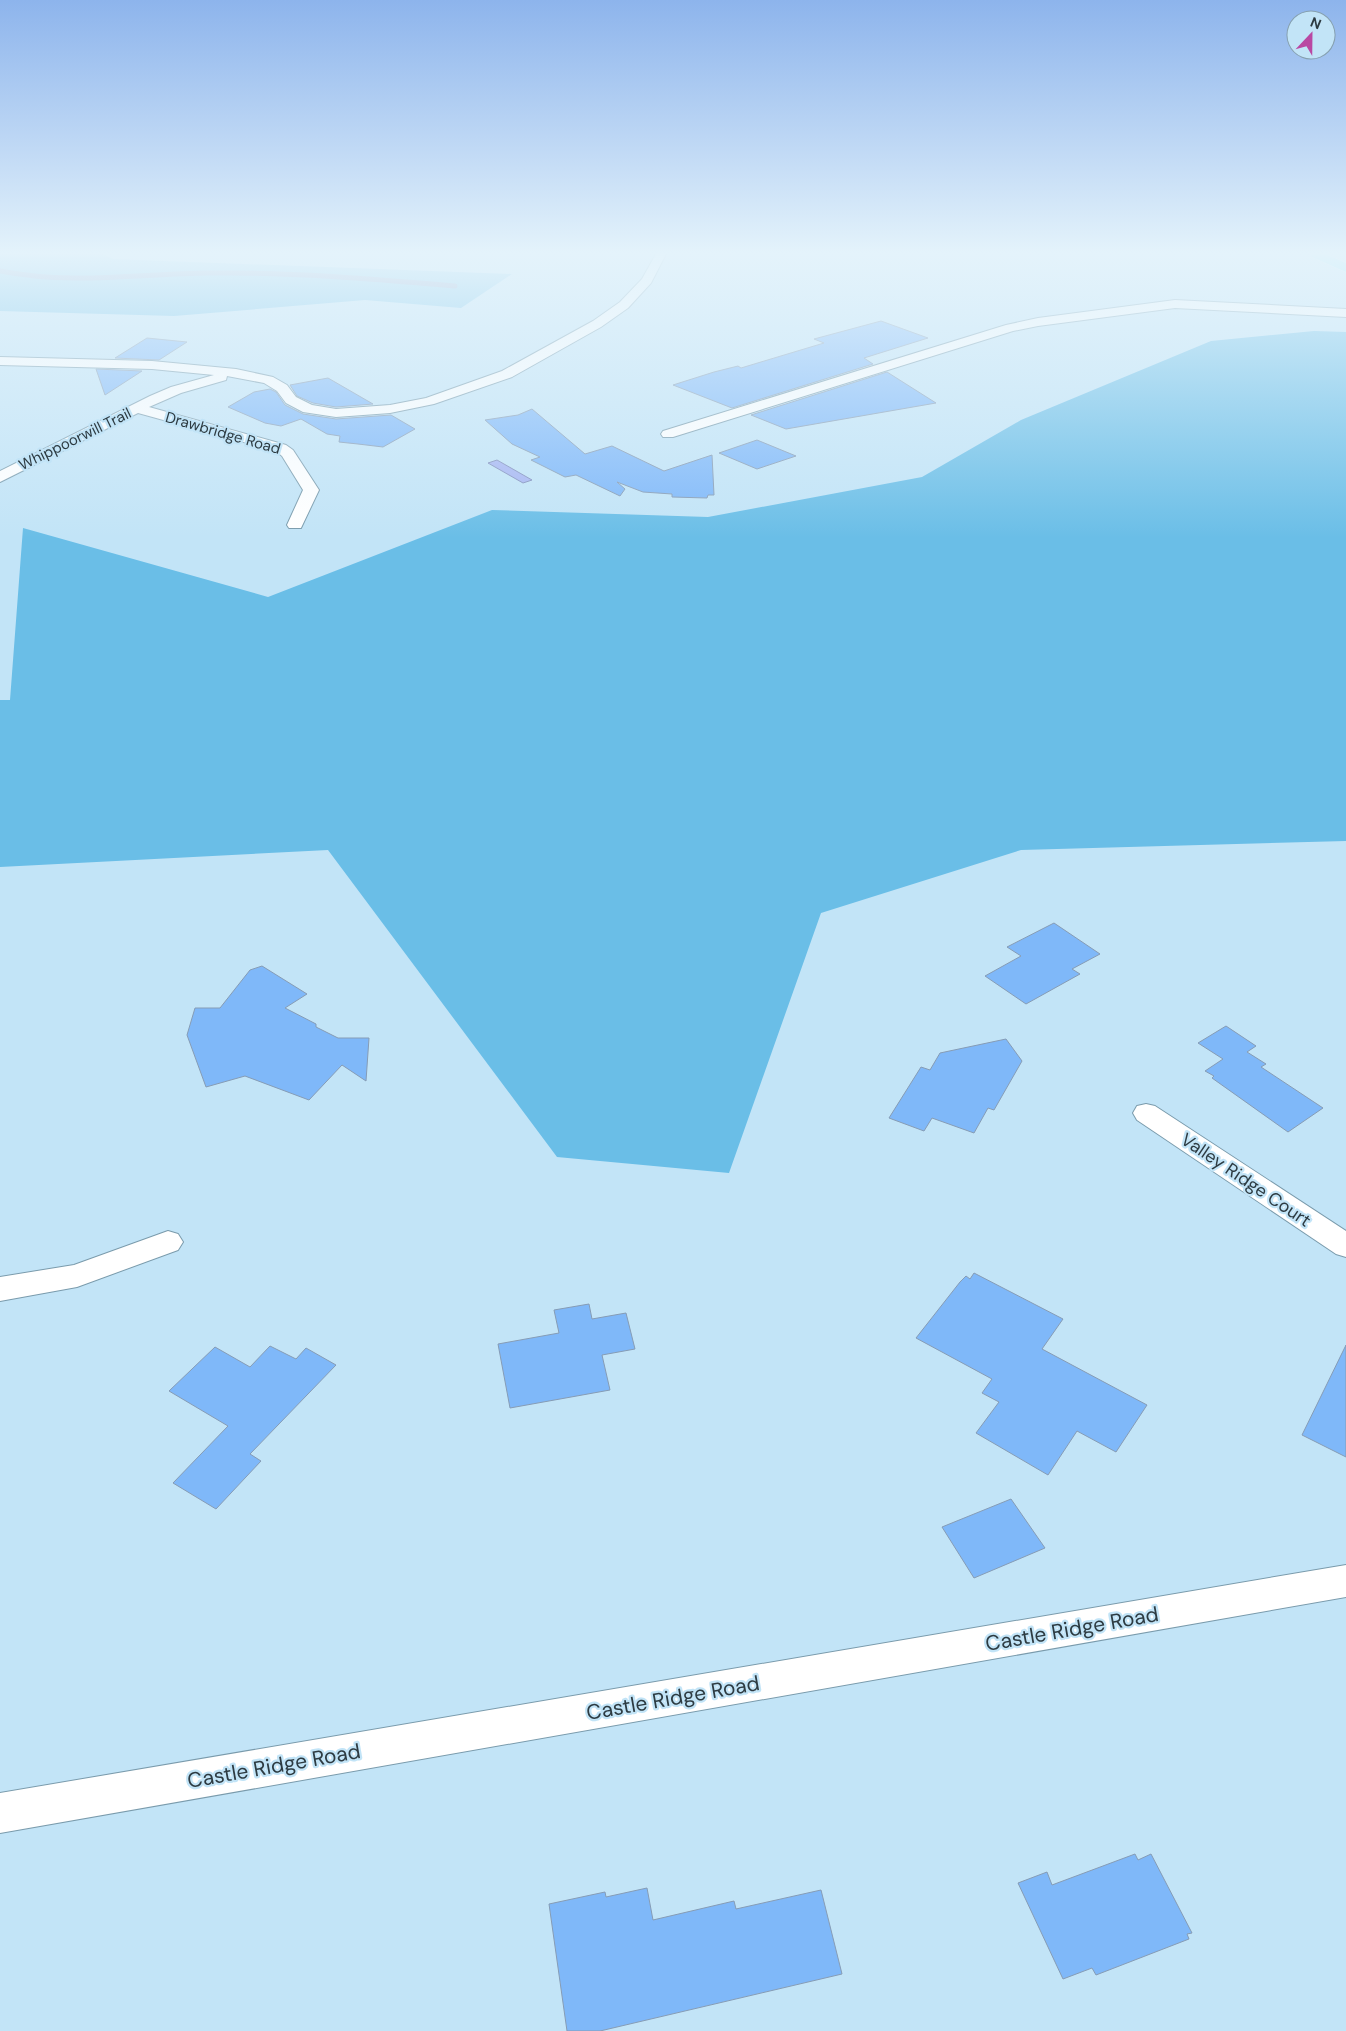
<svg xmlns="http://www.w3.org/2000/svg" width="1346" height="2031" viewBox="0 0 1346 2031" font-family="'DM Sans',sans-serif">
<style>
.green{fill:#6abee7}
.water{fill:#a6b5f2;stroke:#8290bd}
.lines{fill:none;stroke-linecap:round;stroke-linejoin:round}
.stream{stroke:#8290bd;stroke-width:5}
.building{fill:#7fb8f9;stroke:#869cb5}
.minor-casing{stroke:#7a9bac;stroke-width:2}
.primary-casing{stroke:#fff;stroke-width:1}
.minor{fill:#fff;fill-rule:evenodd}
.primary{fill:#6ae9fa;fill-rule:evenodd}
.labels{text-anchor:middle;stroke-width:4.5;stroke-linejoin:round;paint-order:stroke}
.far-street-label{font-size:15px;fill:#2d3b42;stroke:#c2e4f7}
.street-label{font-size:18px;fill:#2d3b42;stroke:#c2e4f7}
.near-street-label{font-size:21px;fill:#2d3b42;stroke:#c2e4f7}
</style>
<rect width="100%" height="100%" fill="#c2e4f7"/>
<g class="green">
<polygon points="0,254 103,254 113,259 512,274 461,308 365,300 174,316 0,311"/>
<polygon points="1314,331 1346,332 1346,841 1021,850 821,913 729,1173 557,1157 328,850 0,867 0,700 10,700 23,528 268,597 492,510 708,517 922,477 1021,420 1211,341"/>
</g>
<polygon class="water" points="497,460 532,480 523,483 488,463"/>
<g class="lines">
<path class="stream" d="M0,271C70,285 138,274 208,273C291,272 373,279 455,286"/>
</g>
<g class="building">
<polygon points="881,321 928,338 864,358 873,364 732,408 673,385 714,372 738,366 741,368 824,343 814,339"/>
<polygon points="147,338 187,342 159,360 115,358"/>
<polygon points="96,369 142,371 105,395"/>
<polygon points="887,372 936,403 786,429 751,415"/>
<polygon points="328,378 373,404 336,407 313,403 297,396 290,385"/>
<polygon points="270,389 276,392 285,405 303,414 336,419 391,415 415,429 383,447 358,444 339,442 340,436 327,434 301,419 281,426 265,423 228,407 254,392"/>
<polygon points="532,409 585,454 612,446 664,471 712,455 714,495 708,495 707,498 672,497 672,494 643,492 617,482 625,489 620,496 576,475 565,477 531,460 540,457 512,444 485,420 518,415"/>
<polygon points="757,440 796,456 757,469 719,453"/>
<polygon points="1054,923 1100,954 1072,969 1080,974 1026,1004 985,976 1021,956 1007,947"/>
<polygon points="262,966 307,994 285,1008 316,1024 316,1027 338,1038 369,1038 366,1081 342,1065 309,1100 245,1076 206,1087 187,1035 195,1008 220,1008 250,970"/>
<polygon points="1226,1026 1256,1046 1247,1052 1266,1064 1261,1067 1323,1108 1288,1132 1212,1078 1214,1076 1205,1071 1223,1059 1198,1043"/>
<polygon points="1006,1039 1022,1061 994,1110 988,1108 974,1133 932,1118 924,1131 889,1118 921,1067 930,1070 940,1053"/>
<polygon points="974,1273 1063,1319 1042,1349 1147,1405 1116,1452 1077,1431 1048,1475 976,1433 999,1402 982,1393 992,1379 916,1338 960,1282 966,1276 970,1279"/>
<polygon points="589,1304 592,1319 626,1313 635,1349 602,1355 610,1390 510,1408 498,1344 559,1333 554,1310"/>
<polygon points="1346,1345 1346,1457 1302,1435"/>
<polygon points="270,1346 296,1359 306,1348 336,1365 250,1454 261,1461 216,1509 173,1483 228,1426 169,1391 215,1347 250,1367"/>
<polygon points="1011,1499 1045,1548 974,1578 942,1527"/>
<polygon points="1135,1854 1138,1860 1151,1854 1192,1933 1187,1934 1189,1939 1096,1975 1092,1968 1063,1979 1018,1883 1047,1872 1052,1885"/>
<polygon points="647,1888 653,1920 734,1901 736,1909 821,1890 842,1974 600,2031 567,2031 549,1904 605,1892 606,1897"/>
</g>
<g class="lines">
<defs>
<g id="minor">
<polygon points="656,254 666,254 651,283 628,308 601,327 512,377 434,404 390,413 336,417 303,412 286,403 277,391 264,383 227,376 226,380 181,393 149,407 286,445 293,450 319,490 301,528 289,528 287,525 303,490 282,456 276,451 138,413 0,482 0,471 150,396 171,387 214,375 152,369 0,365 0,357 152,361 236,369 273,377 287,385 296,397 312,405 336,409 390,405 426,398 502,371 593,321 620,302 642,279"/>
<polygon points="1175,300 1346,309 1346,317 1175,308 1038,326 1013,331 673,437 663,437 661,434 663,431 1006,325 1038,318"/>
<polygon points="1146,1104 1155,1106 1346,1231 1346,1257 1336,1254 1137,1120 1133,1113 1137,1106"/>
<polygon points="168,1231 178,1234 183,1242 178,1250 77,1287 0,1301 0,1277 74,1265"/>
<polygon points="1346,1565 1346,1597 0,1833 0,1793"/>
</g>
<polygon id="primary" points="1310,254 1325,254 1346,263 1346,272 1312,257"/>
</defs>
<use href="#minor" class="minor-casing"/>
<use href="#primary" class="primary-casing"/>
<use href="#minor" class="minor"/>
<use href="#primary" class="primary"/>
</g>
<linearGradient id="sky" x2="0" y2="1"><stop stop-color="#8db4ec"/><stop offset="0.47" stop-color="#e4f3fb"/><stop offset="1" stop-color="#e4f3fb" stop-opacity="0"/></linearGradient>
<rect width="1346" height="538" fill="url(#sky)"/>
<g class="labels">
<g class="far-street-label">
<text transform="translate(223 433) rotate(16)" y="5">Drawbridge Road</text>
<text transform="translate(75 439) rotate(-26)" y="5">Whippoorwill Trail</text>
</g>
<g class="street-label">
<text transform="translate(1246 1180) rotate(34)" y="6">Valley Ridge Court</text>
</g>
<g class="near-street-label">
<text transform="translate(1072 1629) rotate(-10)" y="7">Castle Ridge Road</text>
<text transform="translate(673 1698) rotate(-10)" y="7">Castle Ridge Road</text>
<text transform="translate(274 1766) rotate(-10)" y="7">Castle Ridge Road</text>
</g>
</g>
<g transform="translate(1311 35) rotate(22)"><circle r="24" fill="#c2e4f7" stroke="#86a0af"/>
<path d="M0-4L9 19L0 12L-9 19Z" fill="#b948a3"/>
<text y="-8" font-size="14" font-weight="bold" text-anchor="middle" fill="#2d3b42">N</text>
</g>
</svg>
